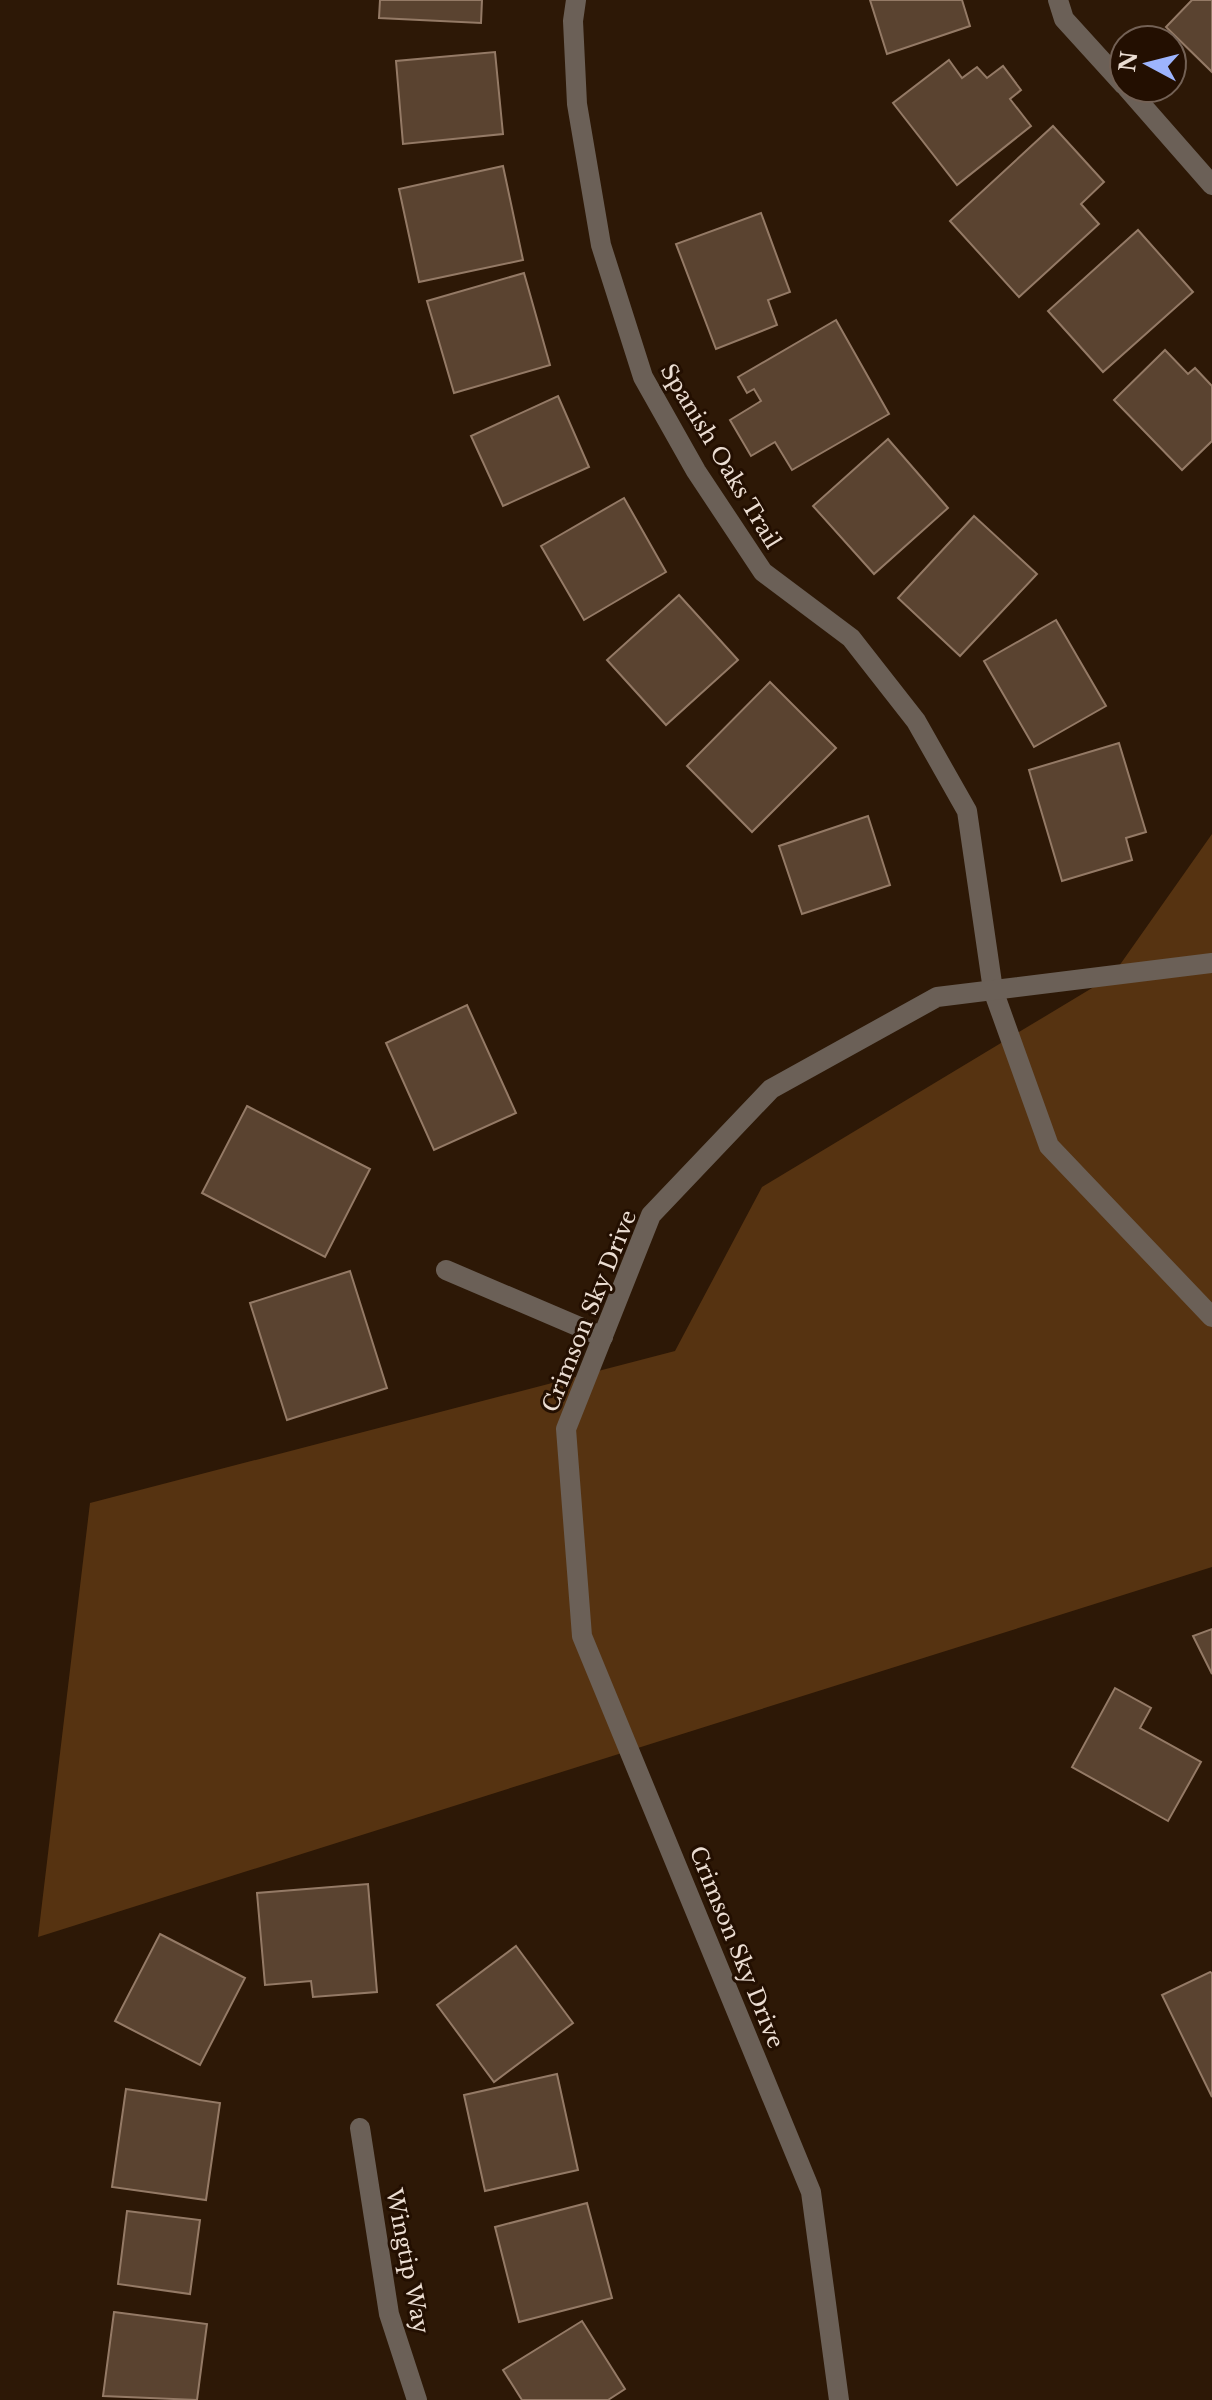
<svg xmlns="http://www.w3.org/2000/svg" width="1212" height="2400" viewBox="0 0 1212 2400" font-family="'Libre Baskerville',serif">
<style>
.green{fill:#563311}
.building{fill:#5a4330;stroke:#947a66;stroke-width:2}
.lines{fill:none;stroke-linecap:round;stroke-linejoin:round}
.street{stroke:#6b6057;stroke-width:20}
.labels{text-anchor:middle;stroke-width:6;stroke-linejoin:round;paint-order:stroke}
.street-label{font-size:22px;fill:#ebddd2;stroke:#230f01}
</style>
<rect width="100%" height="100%" fill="#2d1806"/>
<polygon class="green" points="1212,834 1212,1567 38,1937 90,1503 675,1351 762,1187 1112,976"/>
<g class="building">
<polygon points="380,0 482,0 481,23 379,18"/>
<polygon points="870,0 962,0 970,26 887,54"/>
<polygon points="1192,0 1212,0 1212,72 1166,27"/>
<polygon points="495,52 503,134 403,144 396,61"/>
<polygon points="949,60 962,78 977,67 987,78 1003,66 1021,90 1010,99 1031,126 957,185 893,103"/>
<polygon points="1053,126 1104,182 1081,204 1099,224 1019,297 950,221"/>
<polygon points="503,166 523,260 419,282 399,189"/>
<polygon points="761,213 790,292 768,300 777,325 716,349 676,244"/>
<polygon points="1138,230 1193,292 1103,372 1048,311"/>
<polygon points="524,273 550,365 454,393 427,301"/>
<polygon points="836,320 889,414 792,470 775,442 751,456 730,420 761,401 754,389 747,393 738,377"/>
<polygon points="1165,350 1188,374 1195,368 1212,386 1212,441 1182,470 1114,400"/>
<polygon points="558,396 589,467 503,506 471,436"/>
<polygon points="888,439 948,508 874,574 813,506"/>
<polygon points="624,498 666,572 584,620 541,546"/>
<polygon points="974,516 1037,574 960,656 898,598"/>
<polygon points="679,595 738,660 666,725 607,660"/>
<polygon points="1056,620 1106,706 1034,747 984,661"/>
<polygon points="770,682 836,748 752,832 687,766"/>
<polygon points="1119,743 1146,832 1126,838 1132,860 1062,881 1029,770"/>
<polygon points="868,816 890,885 802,914 779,846"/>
<polygon points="467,1005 516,1113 434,1150 386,1043"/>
<polygon points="247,1106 370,1169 325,1257 202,1193"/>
<polygon points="350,1271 387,1388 287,1420 250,1303"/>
<polygon points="1212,1629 1212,1674 1193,1636"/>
<polygon points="1115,1688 1151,1708 1140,1728 1201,1762 1168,1821 1072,1767"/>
<polygon points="368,1884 377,1992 313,1997 311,1981 265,1985 257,1893"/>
<polygon points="160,1934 245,1978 200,2065 115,2021"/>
<polygon points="516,1946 573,2023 494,2082 437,2005"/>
<polygon points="1210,1972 1212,1973 1212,2097 1162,1995"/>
<polygon points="557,2074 578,2170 485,2191 464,2095"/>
<polygon points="126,2089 220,2103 206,2200 112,2187"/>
<polygon points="587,2203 612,2298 519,2322 495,2227"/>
<polygon points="127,2211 200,2220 190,2294 118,2284"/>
<polygon points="114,2312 207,2324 197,2400 103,2396"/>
<polygon points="582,2321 625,2389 608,2400 522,2400 503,2370"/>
</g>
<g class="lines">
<g class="street">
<polyline points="576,0 573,21 577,104 601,245 643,377 696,471 763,572 851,638 916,721 967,811 993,990 1049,1146 1212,1317"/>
<polyline points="1058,0 1064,19 1124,85"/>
<polyline points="1127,88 1212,185"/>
<polyline points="446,1270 603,1337"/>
<polyline points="360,2128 389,2314 417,2400"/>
<polyline points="839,2400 811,2192 582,1636 566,1429 651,1215 771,1089 937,997 1212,963"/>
</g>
</g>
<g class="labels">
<g class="street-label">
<text transform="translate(721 456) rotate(59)" y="8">Spanish Oaks Trail</text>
<text transform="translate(589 1311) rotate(-68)" y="8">Crimson Sky Drive</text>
<text transform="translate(737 1947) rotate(68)" y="8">Crimson Sky Drive</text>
<text transform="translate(408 2261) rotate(79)" y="8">Wingtip Way</text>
</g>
</g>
<g transform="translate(1148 64) rotate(277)"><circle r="38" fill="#230f01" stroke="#736155" stroke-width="2"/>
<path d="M0-6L14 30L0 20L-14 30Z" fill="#9db4fd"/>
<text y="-12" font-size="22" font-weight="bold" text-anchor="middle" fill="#ebddd2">N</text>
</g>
</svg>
